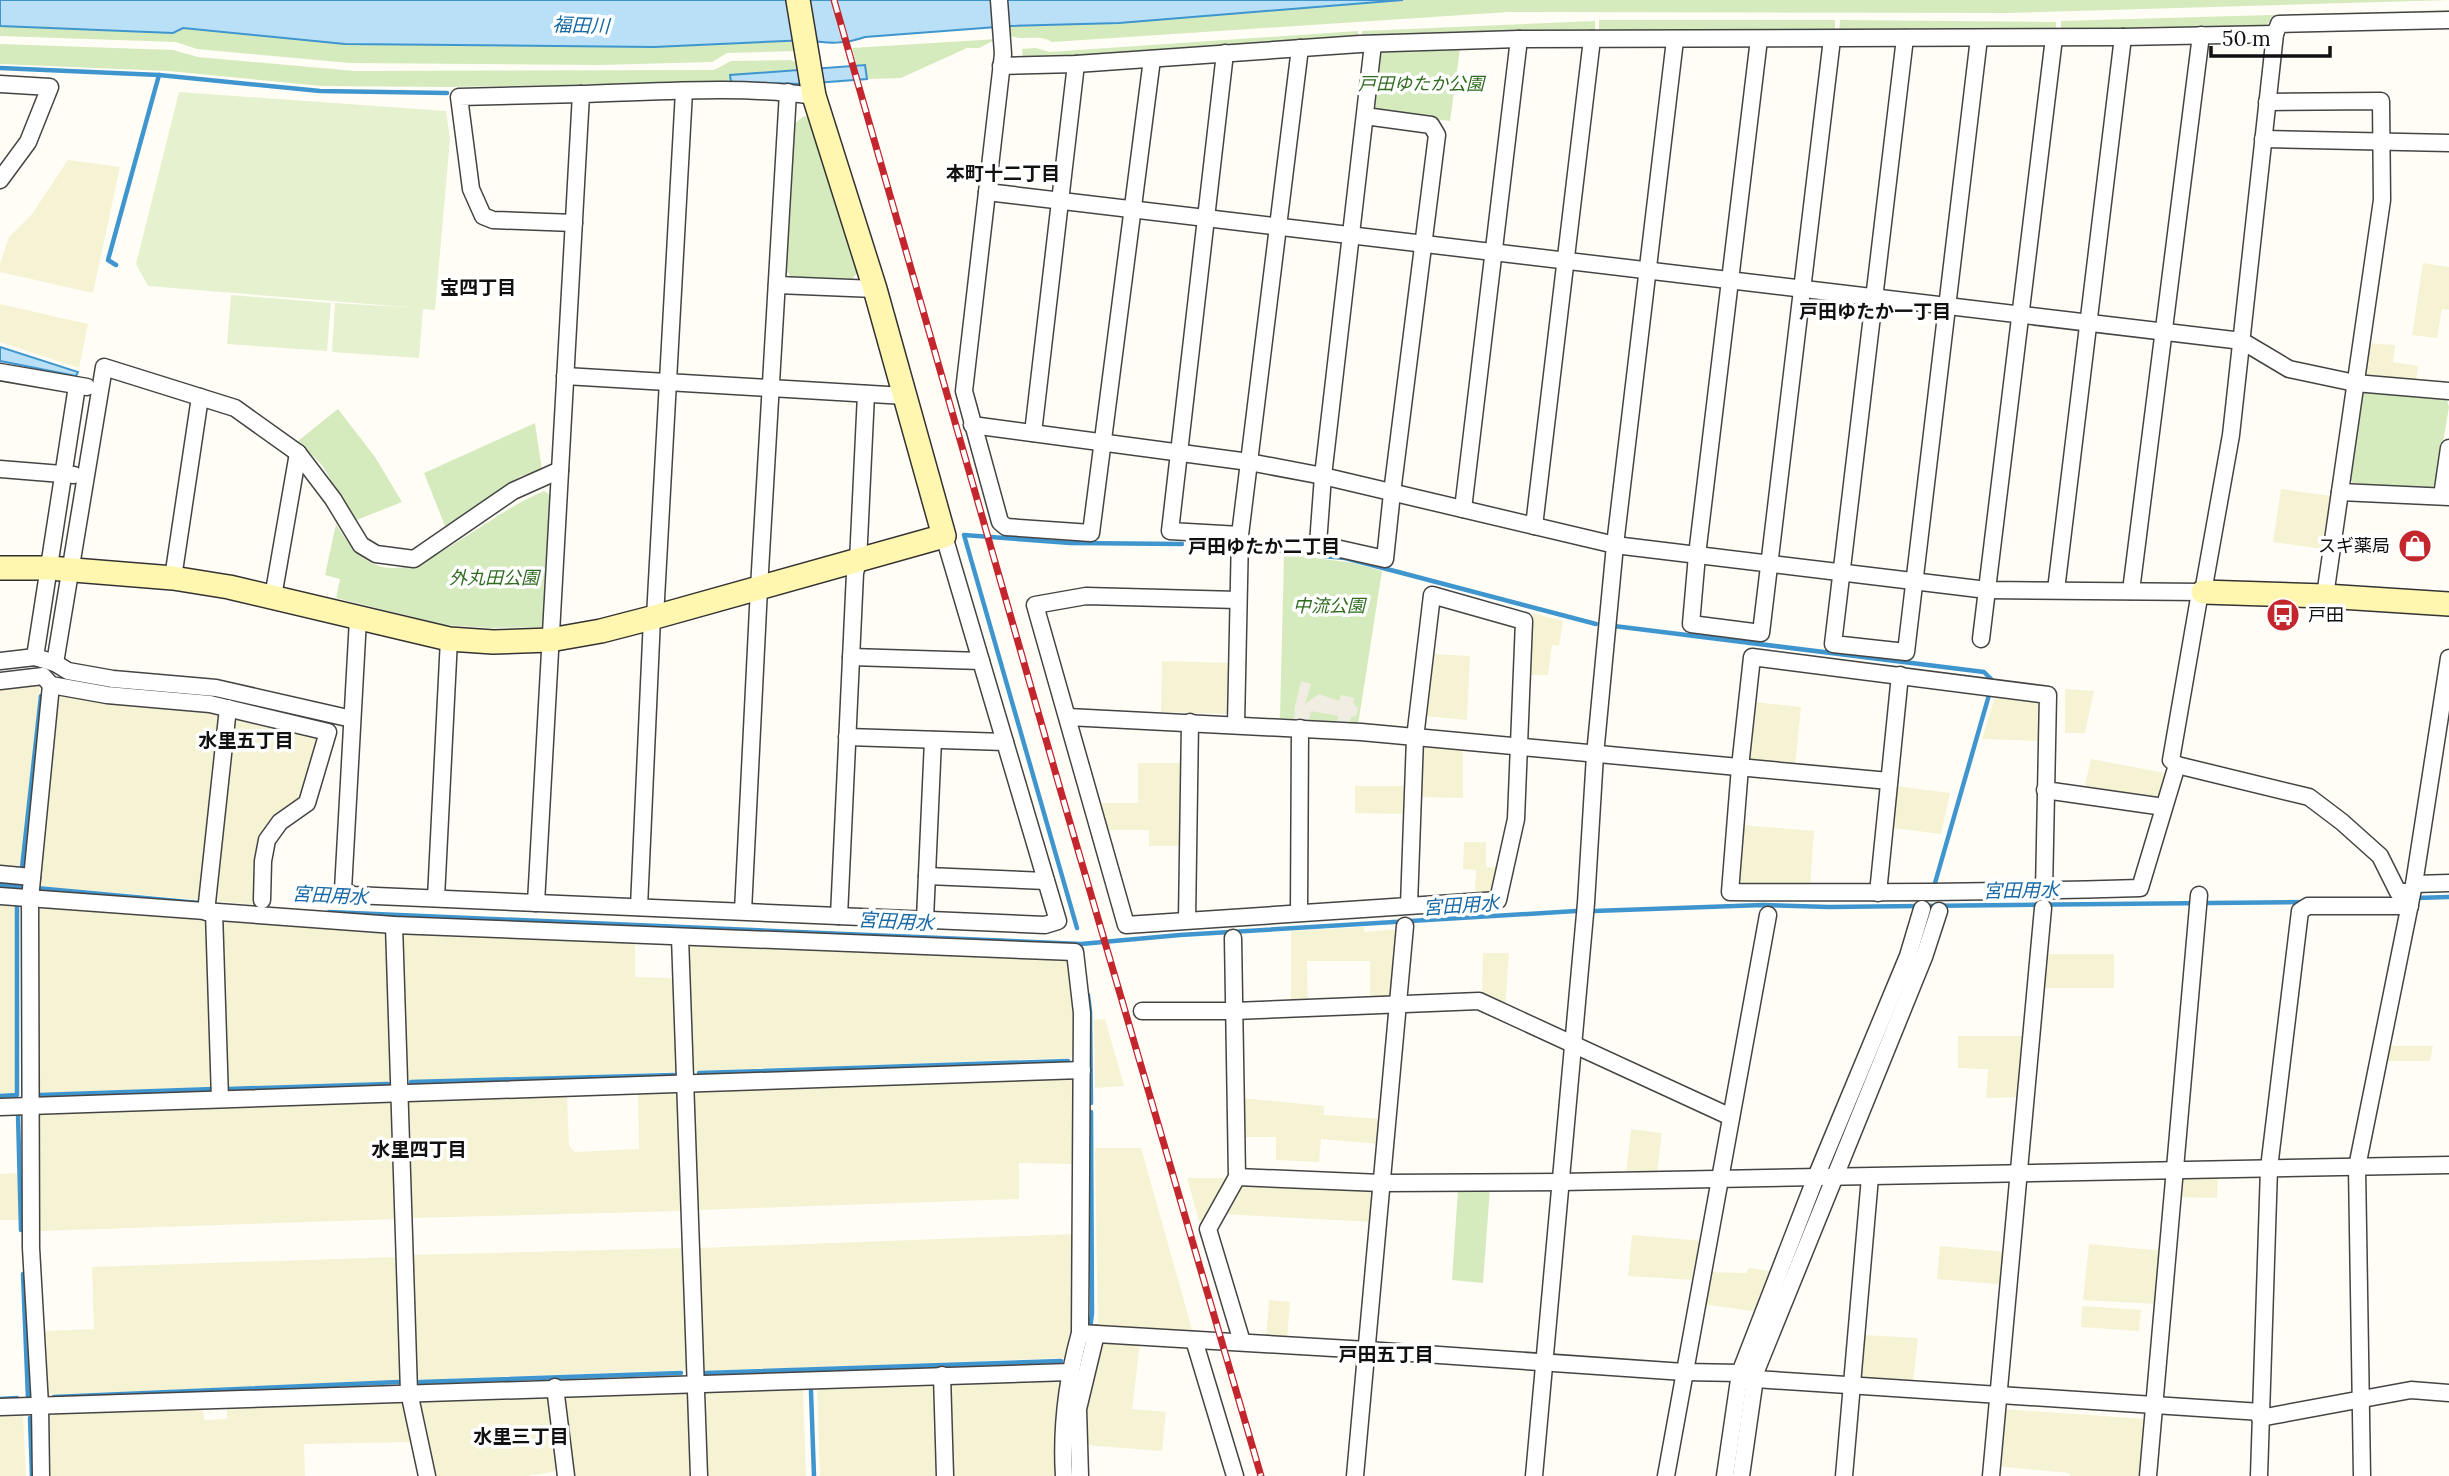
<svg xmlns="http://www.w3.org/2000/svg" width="2449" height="1476" viewBox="0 0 2449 1476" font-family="Lora,'Noto Sans JP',serif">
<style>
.farmland{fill:#f6f3d4}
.green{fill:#d5ebbd}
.pitch{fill:#e6f2cf}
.plaza{fill:#f1ede2}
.water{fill:#b9e0f7;stroke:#3f96cf;stroke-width:2}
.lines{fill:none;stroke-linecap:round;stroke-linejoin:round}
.stream{stroke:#3f96cf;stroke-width:4.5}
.street-casing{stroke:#444;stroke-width:19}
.secondary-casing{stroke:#333;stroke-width:26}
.street{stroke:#fff;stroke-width:16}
.secondary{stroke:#fff6b0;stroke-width:23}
.rail-casing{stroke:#c4262e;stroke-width:7}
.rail{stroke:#fff;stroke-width:4.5;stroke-dasharray:13;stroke-linecap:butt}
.labels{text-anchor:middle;stroke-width:7;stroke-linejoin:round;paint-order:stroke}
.park-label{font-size:18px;font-style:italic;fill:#2f6b1f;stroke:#fff}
.poi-label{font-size:18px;fill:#111;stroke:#fff;text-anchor:end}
.water-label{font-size:19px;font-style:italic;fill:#1768a6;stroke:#fff}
.neighbourhood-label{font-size:19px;font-weight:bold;fill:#111;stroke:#fff}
</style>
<rect width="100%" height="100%" fill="#fffdf5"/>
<g class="farmland">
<polygon points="68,160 120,167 93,293 0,272 0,264 9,237 32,214"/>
<polygon points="2423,263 2449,267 2449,310 2442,309 2437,338 2412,335"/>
<polygon points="0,304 88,324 79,368 0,342"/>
<polygon points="2367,343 2395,345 2393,362 2418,366 2416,381 2367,379 2364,371"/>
<polygon points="2281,489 2331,496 2323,549 2273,542"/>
<polygon points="1532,613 1563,621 1559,646 1552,645 1548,675 1529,675"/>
<polygon points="1433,654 1470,656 1467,720 1425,716"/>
<polygon points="1162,661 1231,663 1231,709 1225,714 1161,712"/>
<polygon points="36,681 40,686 21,867 0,865 0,685"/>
<polygon points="2065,689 2094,691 2085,733 2065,733"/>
<polygon points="61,694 214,710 220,719 200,900 38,886 57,696"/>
<polygon points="1995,697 2039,702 2039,741 1982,739"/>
<polygon points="1754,702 1801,707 1795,766 1754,762 1749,757"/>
<polygon points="238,717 314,734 319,743 304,801 279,817 259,905 213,901 231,721"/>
<polygon points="1428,746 1463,748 1463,798 1419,797 1421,751"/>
<polygon points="2091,759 2165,773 2162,793 2154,799 2084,789"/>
<polygon points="1138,763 1182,763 1181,846 1149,846 1149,830 1108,830 1100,803 1138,803"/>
<polygon points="1355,786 1404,786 1404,814 1355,813"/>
<polygon points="1896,786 1950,793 1941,834 1893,828"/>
<polygon points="1742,825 1814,831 1810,886 1747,887 1739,879"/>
<polygon points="1464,842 1486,842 1486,867 1498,868 1493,887 1487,893 1475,893 1476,870 1463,869"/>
<polygon points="0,902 16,903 16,1093 0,1094"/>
<polygon points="42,906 209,919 215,1087 39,1093 36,1091 35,911"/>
<polygon points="224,921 382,931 389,940 393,1078 390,1082 225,1087 220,924"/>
<polygon points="1364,927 1364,932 1399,929 1393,1000 1370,999 1370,961 1307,961 1308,1003 1291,1003 1291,931"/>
<polygon points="405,932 635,941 635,977 675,978 678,1072 411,1081 406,1077 400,941"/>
<polygon points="693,944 1070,959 1075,1050 1070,1058 695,1071 691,1069 687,948"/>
<polygon points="1483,953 1509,953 1505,1010 1482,997"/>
<polygon points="2043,954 2114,954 2114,988 2039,988"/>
<polygon points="1105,1019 1124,1086 1095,1088 1094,1020"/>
<polygon points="1958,1036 2025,1036 2020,1097 1986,1098 1988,1069 1958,1068"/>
<polygon points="2387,1046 2433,1046 2430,1061 2384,1061"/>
<polygon points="1070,1077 1076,1083 1076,1164 1019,1163 1019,1199 697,1210 692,1097 697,1091"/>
<polygon points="672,1091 678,1099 682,1211 410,1218 406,1103 412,1098 567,1094 569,1146 575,1152 639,1149 638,1092"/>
<polygon points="1240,1098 1324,1106 1324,1115 1382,1119 1380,1144 1321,1139 1319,1162 1276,1160 1276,1137 1240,1137"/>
<polygon points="390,1099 394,1105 398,1219 40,1231 36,1117 45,1111"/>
<polygon points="1631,1129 1662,1133 1657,1173 1626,1173"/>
<polygon points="1095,1148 1141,1148 1193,1333 1098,1329"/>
<polygon points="19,1173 21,1220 0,1220 0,1174"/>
<polygon points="2218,1177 2217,1198 2178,1197 2179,1183 2184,1178"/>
<polygon points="1187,1178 1231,1178 1201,1228"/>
<polygon points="1244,1183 1371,1189 1375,1191 1373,1222 1222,1214 1239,1186"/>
<polygon points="1075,1234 1075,1308 1065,1358 704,1371 699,1248"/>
<polygon points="1632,1235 1703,1241 1696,1280 1628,1276"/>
<polygon points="2089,1244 2164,1251 2159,1304 2083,1300"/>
<polygon points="1940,1246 2007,1252 2005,1285 1937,1279"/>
<polygon points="683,1248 687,1370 416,1380 411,1255"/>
<polygon points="397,1257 402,1380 48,1395 46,1331 94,1329 92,1267"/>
<polygon points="1749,1268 1776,1272 1759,1312 1702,1304 1707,1272 1746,1273"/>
<polygon points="1269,1300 1290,1302 1287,1339 1266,1338"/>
<polygon points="2082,1306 2141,1310 2139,1331 2081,1327"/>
<polygon points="1863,1335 1918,1338 1913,1382 1865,1379 1860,1373"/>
<polygon points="1100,1340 1140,1343 1132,1409 1166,1412 1162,1451 1085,1445 1084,1404"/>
<polygon points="1057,1378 1061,1382 1056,1419 1057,1476 953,1476 950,1386 952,1383"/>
<polygon points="932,1384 935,1388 937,1476 820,1476 817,1386"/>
<polygon points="803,1388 806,1476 704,1476 702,1395 704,1391"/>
<polygon points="686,1391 689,1396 691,1476 572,1476 563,1399 567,1395"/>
<polygon points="546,1395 550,1401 557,1471 527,1476 435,1476 418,1404 424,1400"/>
<polygon points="401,1400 405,1405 413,1442 304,1444 305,1476 45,1476 44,1417 49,1412 203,1407 204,1420 227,1419 227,1406"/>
<polygon points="2002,1409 2146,1419 2143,1476 2070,1476 2069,1473 1995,1466"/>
<polygon points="0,1414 20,1414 23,1416 26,1476 0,1476"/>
</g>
<g class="green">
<path d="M1403,0H2449L2009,13L1508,12L1052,42C1039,34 1024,41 1010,36V26L1119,23Z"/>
<polygon points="2449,10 2449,16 2272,19 2265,26 2061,32 2061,21"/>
<rect x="1599" y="20" width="236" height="13"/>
<polygon points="1840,20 2056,22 2056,33 1839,33"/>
<polygon points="1595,21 1595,33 1362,40 1362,31"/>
<polygon points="0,26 173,33 183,28 345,44 654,47 794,40 797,51 727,53 712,62 599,65 350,63 197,49 176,42 0,36"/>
<polygon points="1358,31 1358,40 1023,61 1022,49 1036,48 1049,52"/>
<polygon points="997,39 979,48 967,48 901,78 867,79 865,66 857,66 852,48"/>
<polygon points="0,44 173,50 198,57 355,71 714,70 731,61 790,60 799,63 799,70 730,75 731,82 448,87 322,86 168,71 0,64"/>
<polygon points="1460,49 1450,121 1378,112 1373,106 1379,55 1385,51"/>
<polygon points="804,116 814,121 858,272 852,279 791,277 786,270 795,123"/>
<polygon points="2367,391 2446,397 2449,407 2436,484 2430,489 2353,483 2349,478 2359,396"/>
<polygon points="338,409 375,457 402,502 354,521 322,465 298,441"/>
<polygon points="535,423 542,470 521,476 445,526 424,473"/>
<path d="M544,491L552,496L544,627L489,628L445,625L336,598L340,579L325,575L336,524C374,590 412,571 465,537C491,520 516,503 544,491Z"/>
<polygon points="1284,554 1354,563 1382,571 1358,725 1280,718"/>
<polygon points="1490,1188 1483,1283 1452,1280 1458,1189"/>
</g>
<g class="pitch">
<polygon points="179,92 446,111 450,139 435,310 423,309 419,358 332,352 335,303 418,308 148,286 136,264"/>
<polygon points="231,295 331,303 327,351 227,344"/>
</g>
<polygon class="plaza" points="1301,681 1311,684 1305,704 1319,694 1339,701 1341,695 1354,698 1353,703 1358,708 1356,716 1351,717 1350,724 1337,723 1338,716 1311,711 1309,721 1294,719 1295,706"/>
<g class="water">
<path d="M0,0H1403L1119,23L1010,26L865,37C845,44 829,44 808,40L654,47L345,44L183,28L173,33L0,26Z"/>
<polygon points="865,65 867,79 802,84 731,82 730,75"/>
<polygon points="0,347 78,372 76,376 0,361"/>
</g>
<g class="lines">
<g class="stream">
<polyline points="0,68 159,75 320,91 447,93"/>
<polyline points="116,265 108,260 159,75"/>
<polyline points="1192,544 1247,547 1310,554"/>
<polyline points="1323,556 1345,558 1596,624"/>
<polyline points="1614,626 1984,672 1991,679"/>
<polyline points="22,868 41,696"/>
<polyline points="1935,883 1989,695"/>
<polyline points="0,885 24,887"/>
<polyline points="36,888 199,903"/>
<polyline points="2415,898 2449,897"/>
<polyline points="1594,911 1763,905 1829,907 2305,902"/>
<polyline points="329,912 1081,944 1180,935 1576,911"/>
<polyline points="1077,928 964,535 1070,543 1182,544"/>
<polyline points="1088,995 1090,1011 1091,1103"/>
<polyline points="699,1073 1068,1061"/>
<polyline points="411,1082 674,1075"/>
<polyline points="228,1089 388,1084"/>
<polyline points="40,1095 214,1089"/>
<polyline points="0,1096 17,1095 17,904"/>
<polyline points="18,1114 21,1230"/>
<polyline points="23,1274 28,1398"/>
<polyline points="1090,1330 1092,1313 1091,1112"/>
<polyline points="706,1373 1061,1361"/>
<polyline points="420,1382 681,1373"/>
<polyline points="811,1391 814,1476"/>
<polyline points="54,1397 399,1382"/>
<polyline points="0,1399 17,1398"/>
<polyline points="30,1418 32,1476"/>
</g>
<defs>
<g id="street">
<polyline points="999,0 1003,54 964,391 1000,522 1006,527 1091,533 1152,59"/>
<polyline points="1905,38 1833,644 1906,652 1979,38"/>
<polyline points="1759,39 1697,555 1691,624 1761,633 1832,39"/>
<polyline points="1225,53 1170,531 1240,535 1300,48"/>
<polyline points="1001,66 1076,64 1360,44 1519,39 2123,37 2275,34"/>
<polyline points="0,84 50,87 28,142 0,180"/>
<polyline points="2267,102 2381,101 2382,200 2325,596"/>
<polyline points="1365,116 1431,125 1437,135 1392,493 1385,559 1318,544 1323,476 1373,44"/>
<polyline points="2263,139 2449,143"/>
<polyline points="987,192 2242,341 2289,369 2355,383 2449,391"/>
<polyline points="574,223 493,220 483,216 471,189 459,97 581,94"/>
<polyline points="777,285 875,289"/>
<polyline points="0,372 87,387"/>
<polyline points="565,376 905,396"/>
<polyline points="972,425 1249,462 1323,476 1615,545 1987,590 2203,592 2231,435 2275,34 2279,24 2449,20"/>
<polyline points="1033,433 1076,64"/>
<polyline points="0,469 74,475"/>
<polyline points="2340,492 2449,497"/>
<polyline points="2442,496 2449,448"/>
<polyline points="1463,509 1519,39"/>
<polyline points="1534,526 1592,39"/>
<polyline points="173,578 200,397"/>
<polyline points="2056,590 2123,37"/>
<polyline points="2131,591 2201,35"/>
<polyline points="2200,592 2171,760 2177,765 2309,797 2342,822 2380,856 2398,892 2412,892"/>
<polyline points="273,597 298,453"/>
<polyline points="1238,600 1086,596 1035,605 1126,925 1498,900 1516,819 1524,621 1432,595 1415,738 1409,905"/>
<polyline points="655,617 684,91"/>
<polyline points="358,619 343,890 353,895 1045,925 1058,921 944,536"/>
<polyline points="1981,639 2054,38"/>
<polyline points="35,657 77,386"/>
<polyline points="851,657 981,661"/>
<polyline points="0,661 35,657 55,663 68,671 113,679 216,688 352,719"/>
<polyline points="55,663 104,367 235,408 298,453 333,499 361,545 376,554 414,559 513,491 560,470"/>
<polyline points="0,681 43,676 51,685 107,695 210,704 328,732 307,803 280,822 267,840 263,861 262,900"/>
<polyline points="1068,717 1361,732 1889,781"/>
<polyline points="1236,724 1240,535"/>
<polyline points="847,737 1005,742"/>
<polyline points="2045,790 2164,807"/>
<polyline points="0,874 32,877"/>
<polyline points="927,876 1046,881"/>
<polyline points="2414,884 2449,883"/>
<path d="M2044,891L2048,695L1752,657L1740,767L1730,892C1867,893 2003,892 2140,888L2177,765"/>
<polyline points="1878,893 1900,675"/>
<path d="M0,896L394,925L1075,952L1082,1013L1080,1333C1067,1380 1061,1427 1064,1476"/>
<polyline points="436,898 449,639"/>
<path d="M536,903L581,94C658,92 738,85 814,96"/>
<polyline points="639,907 652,618"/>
<polyline points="743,911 759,588 788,92"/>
<polyline points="206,912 228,708"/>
<polyline points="214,912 220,1099"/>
<polyline points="1299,912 1300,728"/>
<polyline points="839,916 855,573 858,562 866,394"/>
<polyline points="925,919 933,740"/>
<polyline points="1187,920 1190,722"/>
<polyline points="394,925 409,1392 427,1476"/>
<polyline points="680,937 699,1476"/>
<polyline points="1233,938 1237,1177 1208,1229 1242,1342"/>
<polyline points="1142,1011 1234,1011 1479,1001 1731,1117"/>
<polyline points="0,1107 1082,1070"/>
<polyline points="1237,1177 1381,1183 1561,1182 2449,1165"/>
<polyline points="1080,1333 1367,1350 1684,1372 1740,1373 1755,1379 2261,1412"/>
<polyline points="1194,1340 1235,1476"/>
<polyline points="942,1375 945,1476"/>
<polyline points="555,1387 566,1476"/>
<polyline points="0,1407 1070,1372"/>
<polyline points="2260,1418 2411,1390 2449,1393"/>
<polyline points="41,1476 40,1405 31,1248 30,899 51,685"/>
<polyline points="1080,1476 1078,1409 1096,1334"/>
<polyline points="1355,1476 1405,926"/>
<polyline points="1534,1476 1586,903 1595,755 1615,545 1675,40"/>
<polyline points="1666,1476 1768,915"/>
<polyline points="1725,1476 1740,1373 1816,1177 1908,956 1922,909"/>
<polyline points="1741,1476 1756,1371 1924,957 1939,911"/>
<polyline points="1844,1476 1870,1177"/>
<polyline points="1991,1476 2043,908"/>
<polyline points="2148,1476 2199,895"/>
<polyline points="2259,1476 2269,1168 2300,911 2308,906 2410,906"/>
<polyline points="2362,1476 2357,1167 2414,884 2449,658"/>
</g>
<g id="secondary">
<polyline points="0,568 49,568 173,578 229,587 449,639 493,642 550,640 601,631 655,617 944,536 875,289 814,96 798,0"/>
<polyline points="2203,592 2325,596 2449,604"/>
</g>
</defs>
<use href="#street" class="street-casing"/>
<use href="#secondary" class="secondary-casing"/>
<use href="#street" class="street"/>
<use href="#secondary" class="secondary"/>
<defs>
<polyline id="rail" points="834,0 1061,792 1261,1476"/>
</defs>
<use href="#rail" class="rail-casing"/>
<use href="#rail" class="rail"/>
</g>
<defs>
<symbol id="shop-disc" viewBox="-11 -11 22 22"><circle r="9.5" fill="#c4262e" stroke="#fff"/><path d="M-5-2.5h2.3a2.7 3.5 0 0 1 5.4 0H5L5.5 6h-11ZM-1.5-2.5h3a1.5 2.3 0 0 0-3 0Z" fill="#fff"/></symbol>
<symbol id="bus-disc" viewBox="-11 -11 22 22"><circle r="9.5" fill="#c4262e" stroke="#fff"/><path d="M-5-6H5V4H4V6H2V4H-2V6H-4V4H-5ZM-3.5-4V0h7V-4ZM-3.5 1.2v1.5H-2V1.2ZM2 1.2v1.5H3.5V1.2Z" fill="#fff"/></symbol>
</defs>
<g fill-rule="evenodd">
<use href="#shop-disc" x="2396" y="527" width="38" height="38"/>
<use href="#bus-disc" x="2264" y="596" width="38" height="38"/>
</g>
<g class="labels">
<g class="park-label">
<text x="1421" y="90">戸田ゆたか公園</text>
<text x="494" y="584">外丸田公園</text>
<text x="1329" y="612">中流公園</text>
</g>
<g class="poi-label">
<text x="2390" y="552">スギ薬局</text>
<text x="2308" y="621" text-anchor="start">戸田</text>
</g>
<g class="water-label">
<text transform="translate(581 25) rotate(2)" y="7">福田川</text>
<text transform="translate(2021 890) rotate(-1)" y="7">宮田用水</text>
<text transform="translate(330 895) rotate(3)" y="7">宮田用水</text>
<text transform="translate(1461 905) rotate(-4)" y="7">宮田用水</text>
<text transform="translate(896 921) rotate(3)" y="7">宮田用水</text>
</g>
<g class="neighbourhood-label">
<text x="1003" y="180">本町十二丁目</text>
<text x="478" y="294">宝四丁目</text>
<text x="1875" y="318">戸田ゆたか一丁目</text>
<text x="1264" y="553">戸田ゆたか二丁目</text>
<text x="246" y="747">水里五丁目</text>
<text x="419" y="1156">水里四丁目</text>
<text x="1386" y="1361">戸田五丁目</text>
<text x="521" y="1443">水里三丁目</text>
</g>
</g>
<path d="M2211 46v10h119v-10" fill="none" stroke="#111111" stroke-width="3.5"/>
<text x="2222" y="46" font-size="21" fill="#111111" stroke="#ffffff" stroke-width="5" paint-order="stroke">50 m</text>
</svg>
